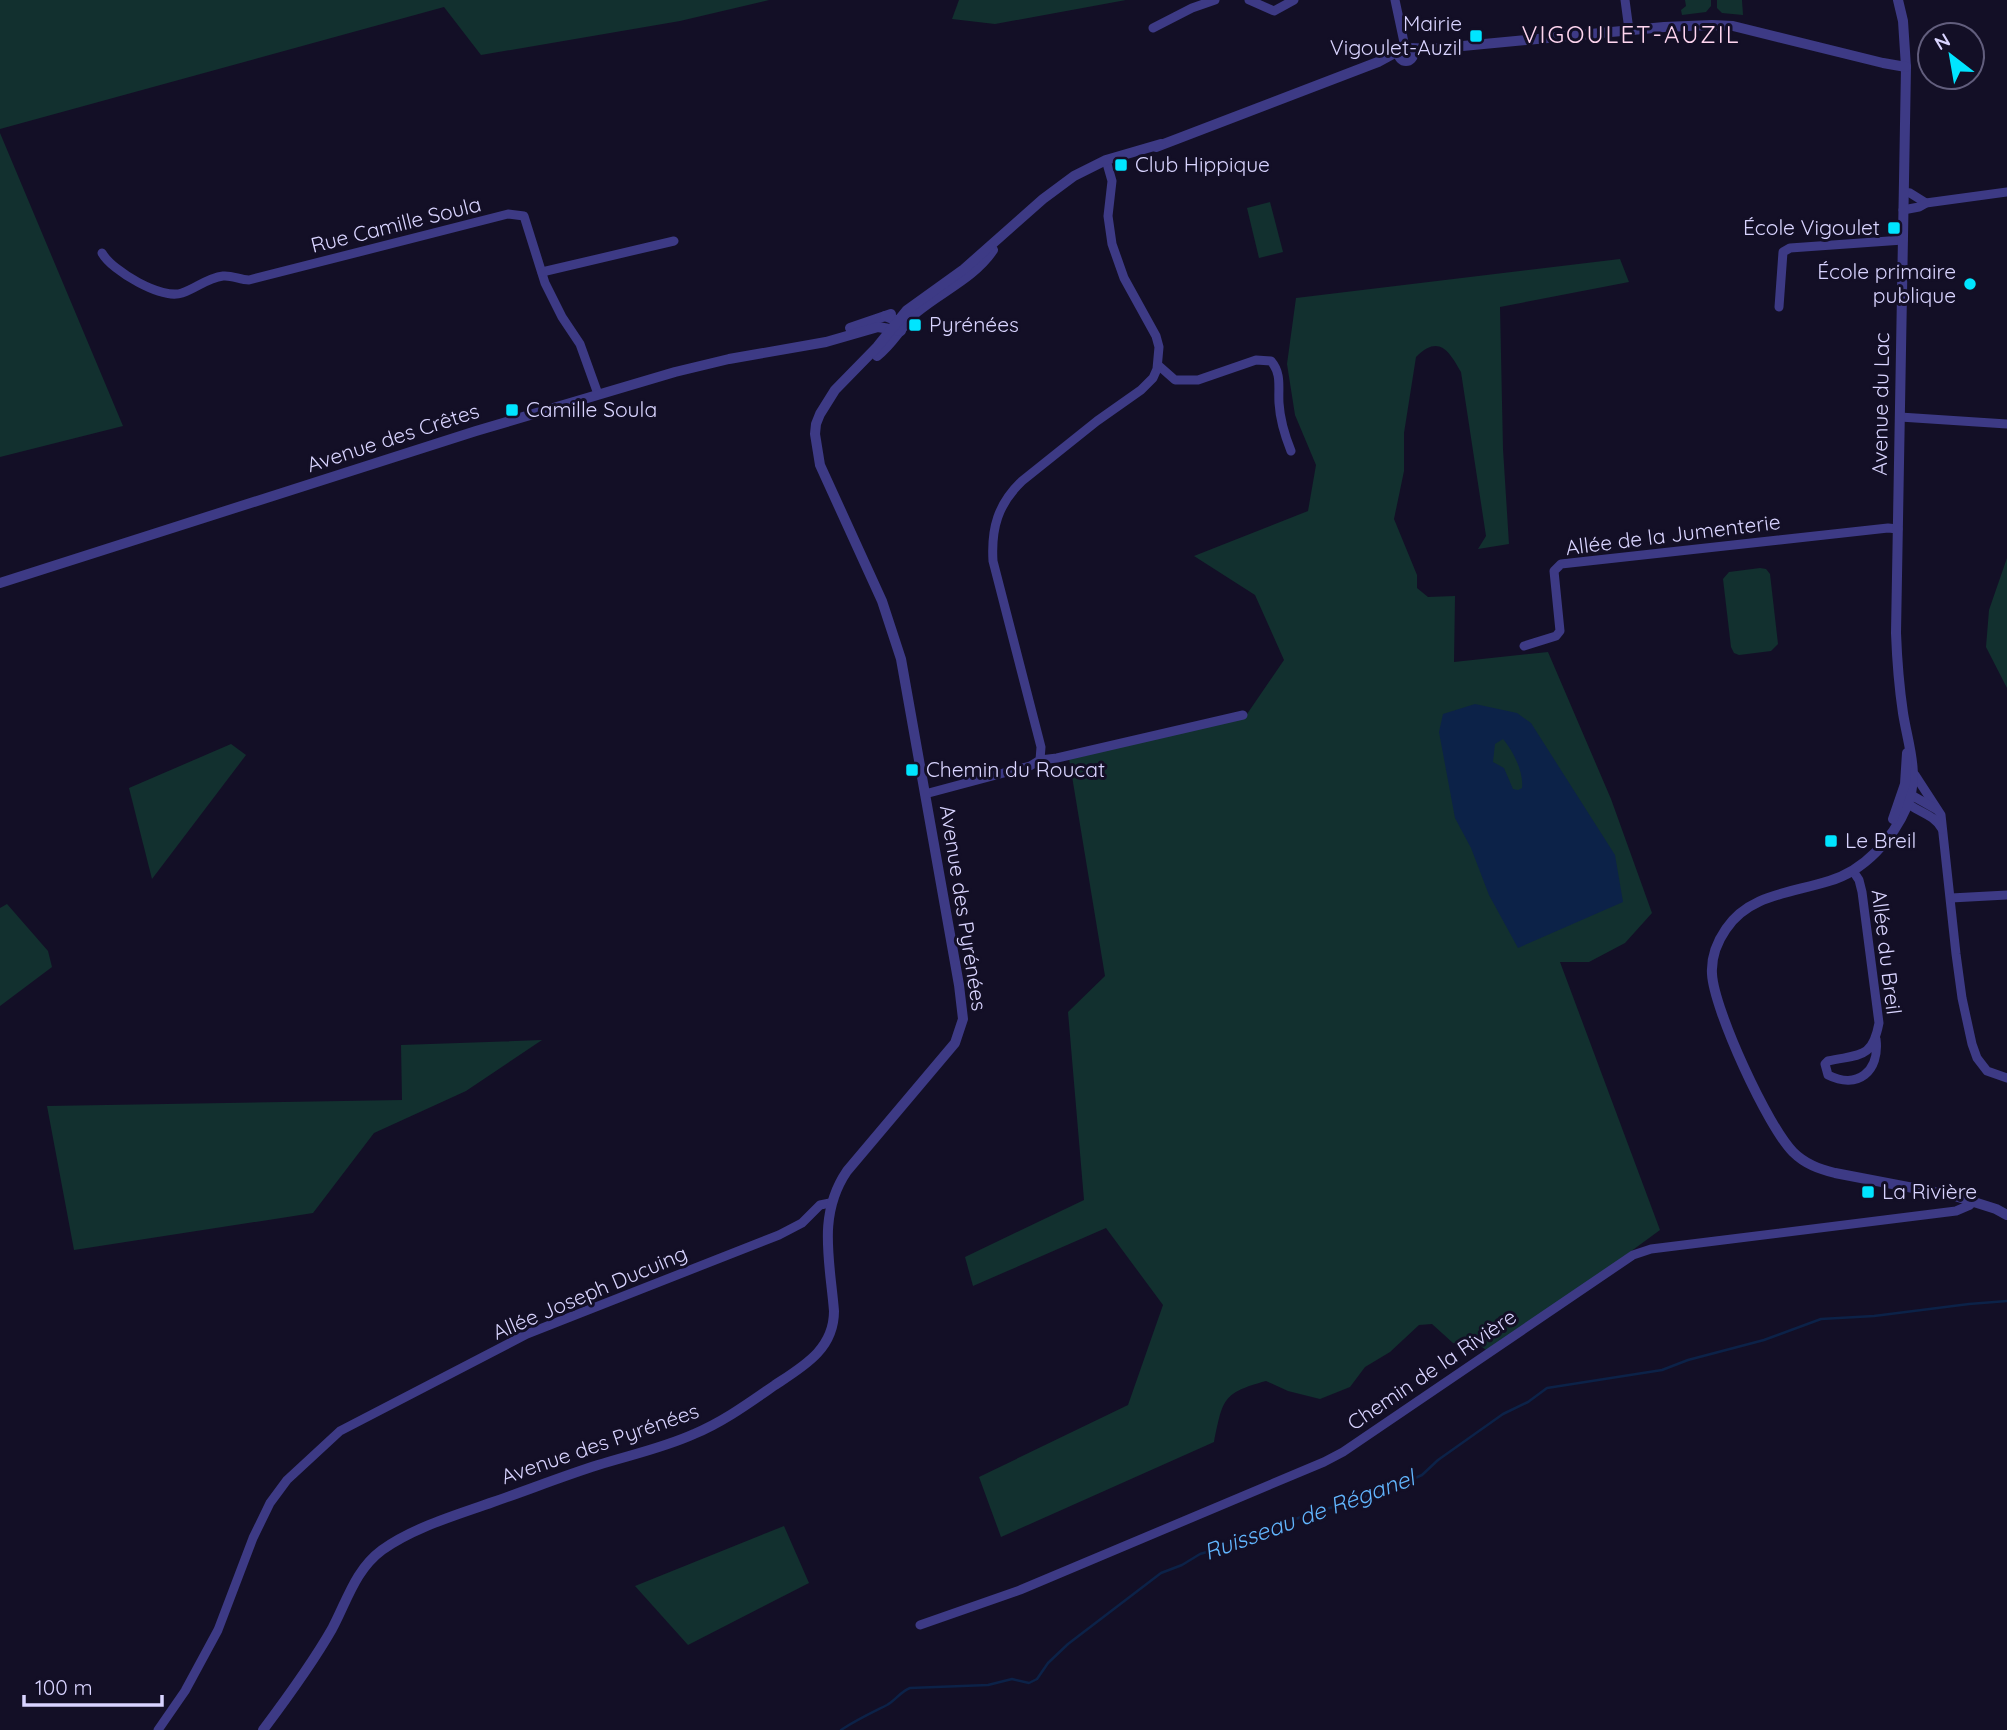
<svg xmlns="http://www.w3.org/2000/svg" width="2007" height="1730" viewBox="0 0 2007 1730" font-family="Quicksand,sans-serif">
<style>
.green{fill:#12302f}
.water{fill:#0c2248;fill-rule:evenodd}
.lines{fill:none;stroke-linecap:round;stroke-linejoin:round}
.stream{stroke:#0c2248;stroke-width:2.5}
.minor{stroke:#3d3a85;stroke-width:9}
.tertiary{stroke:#3d3a85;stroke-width:10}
.poi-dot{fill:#00e5ff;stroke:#130f26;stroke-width:2.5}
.labels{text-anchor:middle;stroke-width:6;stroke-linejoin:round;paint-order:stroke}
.poi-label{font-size:21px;fill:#d9d4ff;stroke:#130f26;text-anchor:start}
.street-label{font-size:21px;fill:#d9d4ff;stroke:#130f26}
.water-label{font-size:23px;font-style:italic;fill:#62b6ff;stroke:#130f26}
.quarter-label{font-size:24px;letter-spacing:2px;fill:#ffd6f0;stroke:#130f26}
</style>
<rect width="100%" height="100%" fill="#130f26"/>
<g class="green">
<polygon points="0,0 769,0 680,21 481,55 444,7 0,129"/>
<polygon points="959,0 1126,0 995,24 952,19"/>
<polygon points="1685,0 1711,0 1711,6 1706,12 1682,15 1681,10 1686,6"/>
<polygon points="1717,0 1742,0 1743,15 1722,13 1717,8"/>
<polygon points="0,133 123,426 0,457"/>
<polygon points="1270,202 1283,252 1259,258 1247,208"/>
<path d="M1620,259L1629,282L1500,307L1503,449L1509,544L1478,549L1486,536L1461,372C1449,351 1439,334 1416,357L1404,433V471L1394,519L1417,575V588L1428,597L1455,596L1454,662L1548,652L1611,799L1652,913L1625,943L1589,962H1560L1660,1230L1491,1354L1477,1343H1453L1432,1324L1419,1325L1390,1352L1365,1367L1350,1387L1320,1399L1288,1391L1266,1381C1222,1393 1223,1399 1214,1442L1001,1537L979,1477L1128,1405L1163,1305L1106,1228L973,1286L965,1257L1084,1200L1068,1012L1105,976L1069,758L1245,717L1284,660L1255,595L1194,556L1308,511L1316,465L1295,415L1287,364L1296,298Z"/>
<polygon points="2007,558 2007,688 1986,647 1989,610"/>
<polygon points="1760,568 1766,569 1770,574 1778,644 1771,651 1739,655 1734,653 1731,647 1723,579 1729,572"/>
<polygon points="231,744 246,755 152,879 129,788"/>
<polygon points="7,904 48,951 52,967 0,1006 0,908"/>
<polygon points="542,1040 466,1091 374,1133 313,1213 74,1250 47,1106 402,1100 401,1045"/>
<polygon points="784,1526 809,1583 688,1645 635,1586"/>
</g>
<path class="water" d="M1475,704L1517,713L1531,723L1615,855L1623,902L1518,948L1489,895L1471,848L1455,818L1439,732L1443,714ZM1503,739C1513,751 1524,772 1522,788L1518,790L1513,789L1504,768L1493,762L1495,744Z"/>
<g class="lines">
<path class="stream" d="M841,1730C856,1720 871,1713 887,1705C896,1700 900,1692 910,1688L988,1685L1012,1679L1029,1683L1037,1679L1048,1663L1068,1644L1161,1573L1182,1565L1200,1554L1251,1539L1289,1521L1395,1487L1422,1475L1438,1460L1503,1414L1528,1402L1547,1388L1662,1370L1688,1360L1764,1340L1821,1319L1874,1316L1969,1304L2007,1301"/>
<g class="minor">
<polyline points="1249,0 1274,11 1294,0"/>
<polyline points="1395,0 1405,47"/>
<polyline points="1625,0 1629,30"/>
<polyline points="1153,28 1192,8 1215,0"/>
<polyline points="1904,192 1910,193 1926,203"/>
<polyline points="1903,210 1919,207 1926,203 2007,192"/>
<path d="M102,253C112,271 162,300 182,293C197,288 207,278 223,276C232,275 240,280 249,280L508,214L524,216L545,283L562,317L580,344L598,394"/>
<polyline points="542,272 674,241"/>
<polyline points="1779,307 1783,252 1790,248 1903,240"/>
<path d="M1158,365L1175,380H1198L1256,360L1271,361C1282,374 1278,387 1279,403C1280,420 1285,436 1291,451"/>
<polyline points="1900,417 2007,424"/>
<polyline points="1524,646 1556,636 1560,631 1554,571 1561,564 1888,528 1898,529"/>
<path d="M1040,760L1041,747L993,561C991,528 998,504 1022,481L1097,421L1141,390L1153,378L1157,369L1159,347L1156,336L1124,278L1112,244L1108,216L1112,181L1106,160"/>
<polyline points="1915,775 1941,815 1956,954 1962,998 1972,1044 1977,1058 1987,1071 2007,1078"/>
<polyline points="925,794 1030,766 1040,760 1057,758 1243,715"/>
<path d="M1936,809L1913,796L1902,798C1913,812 1933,812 1942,829"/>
<path d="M1853,871L1859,880L1862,892L1879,1023C1872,1060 1859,1054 1828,1061L1825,1064L1828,1075C1858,1090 1880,1071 1876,1039"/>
<polyline points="1951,898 2007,895"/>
<polyline points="920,1625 1020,1590 1324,1462 1343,1452 1633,1255 1651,1249 1956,1211 1970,1205 1973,1200"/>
<polyline points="158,1730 185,1691 218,1630 253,1538 270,1503 287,1480 340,1431 527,1334 779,1235 802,1223 820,1205 830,1203"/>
</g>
<g class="tertiary">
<path d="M1898,0L1903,21L1906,67L1896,633C1897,660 1899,686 1903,713C1908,745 1920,774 1907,806C1893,839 1864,871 1829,881C1792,893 1749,894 1726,929C1717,942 1711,958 1712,974C1714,1010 1768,1127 1793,1152C1805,1164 1819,1169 1835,1173L1955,1196L1996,1209L2007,1215"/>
<circle cx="1406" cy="54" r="7"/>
<polyline points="1410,48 1431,49 1664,27 1712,25 1733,26 1883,63 1906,67"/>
<polyline points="1156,147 1378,62 1400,50"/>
<polyline points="850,328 891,314"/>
<path d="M877,356C893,344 902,325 917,312C942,291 974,278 993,250"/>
<polyline points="0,583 476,431 675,372 729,359 826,342 878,327 901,331 898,321 885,316"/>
<polyline points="1893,819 1905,784 1907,753"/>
<path d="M263,1730C287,1698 312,1664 332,1629C347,1601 355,1570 382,1550C414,1527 457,1515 493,1502C528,1490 563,1476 598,1465C630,1455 663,1448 694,1434C723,1422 749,1403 775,1385C804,1366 834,1349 834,1311C830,1261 817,1215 847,1171L955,1043L963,1019L959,985L901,659L882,601L820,465L815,434L816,424L820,414L835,390L877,347L907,310L964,269L1043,199L1074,176L1106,160L1161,144"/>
</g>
</g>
<g class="poi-dot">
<rect x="1469" y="29" width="14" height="14" rx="3.5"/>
<rect x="1114" y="158" width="14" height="14" rx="3.5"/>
<rect x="1887" y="221" width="14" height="14" rx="3.5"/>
<circle cx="1970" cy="284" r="7"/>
<rect x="908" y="318" width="14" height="14" rx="3.5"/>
<rect x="505" y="403" width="14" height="14" rx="3.5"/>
<rect x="905" y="763" width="14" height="14" rx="3.5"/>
<rect x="1824" y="834" width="14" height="14" rx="3.5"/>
<rect x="1861" y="1185" width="14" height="14" rx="3.5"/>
</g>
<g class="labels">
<g class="poi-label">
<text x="1462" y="31" text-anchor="end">Mairie<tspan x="1462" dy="24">Vigoulet-Auzil</tspan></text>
<text x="1135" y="172">Club Hippique</text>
<text x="1880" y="235" text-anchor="end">École Vigoulet</text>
<text x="1956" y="279" text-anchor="end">École primaire<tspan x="1956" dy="24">publique</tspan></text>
<text x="929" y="332">Pyrénées</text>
<text x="526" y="417">Camille Soula</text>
<text x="926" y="777">Chemin du Roucat</text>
<text x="1845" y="848">Le Breil</text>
<text x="1882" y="1199">La Rivière</text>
</g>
<g class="street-label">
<text transform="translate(396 225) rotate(-14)" y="7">Rue Camille Soula</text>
<text transform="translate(1881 404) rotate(-89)" y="7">Avenue du Lac</text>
<text transform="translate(393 438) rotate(-18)" y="7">Avenue des Crêtes</text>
<text transform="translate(1673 535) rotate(-7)" y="7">Allée de la Jumenterie</text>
<text transform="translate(963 908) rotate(81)" y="7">Avenue des Pyrénées</text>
<text transform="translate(1886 952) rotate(83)" y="7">Allée du Breil</text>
<text transform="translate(590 1293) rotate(-23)" y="7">Allée Joseph Ducuing</text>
<text transform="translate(1432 1370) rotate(-34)" y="7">Chemin de la Rivière</text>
<text transform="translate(600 1444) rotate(-19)" y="7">Avenue des Pyrénées</text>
</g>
<g class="water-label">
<text transform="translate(1309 1515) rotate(-20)" y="8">Ruisseau de Réganel</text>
</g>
<g class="quarter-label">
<text x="1631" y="43">VIGOULET-AUZIL</text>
</g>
</g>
<g transform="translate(1951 56) rotate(329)"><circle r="33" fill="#130f26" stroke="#625e7d" stroke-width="2"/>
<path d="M0-5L12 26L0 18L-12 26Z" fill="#00e5ff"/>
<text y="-10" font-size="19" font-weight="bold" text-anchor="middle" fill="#d9d4ff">N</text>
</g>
<path d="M24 1695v10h138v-10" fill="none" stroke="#d9d4ff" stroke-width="3.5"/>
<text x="35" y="1695" font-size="21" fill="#d9d4ff" stroke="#130f26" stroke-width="5" paint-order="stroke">100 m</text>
</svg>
